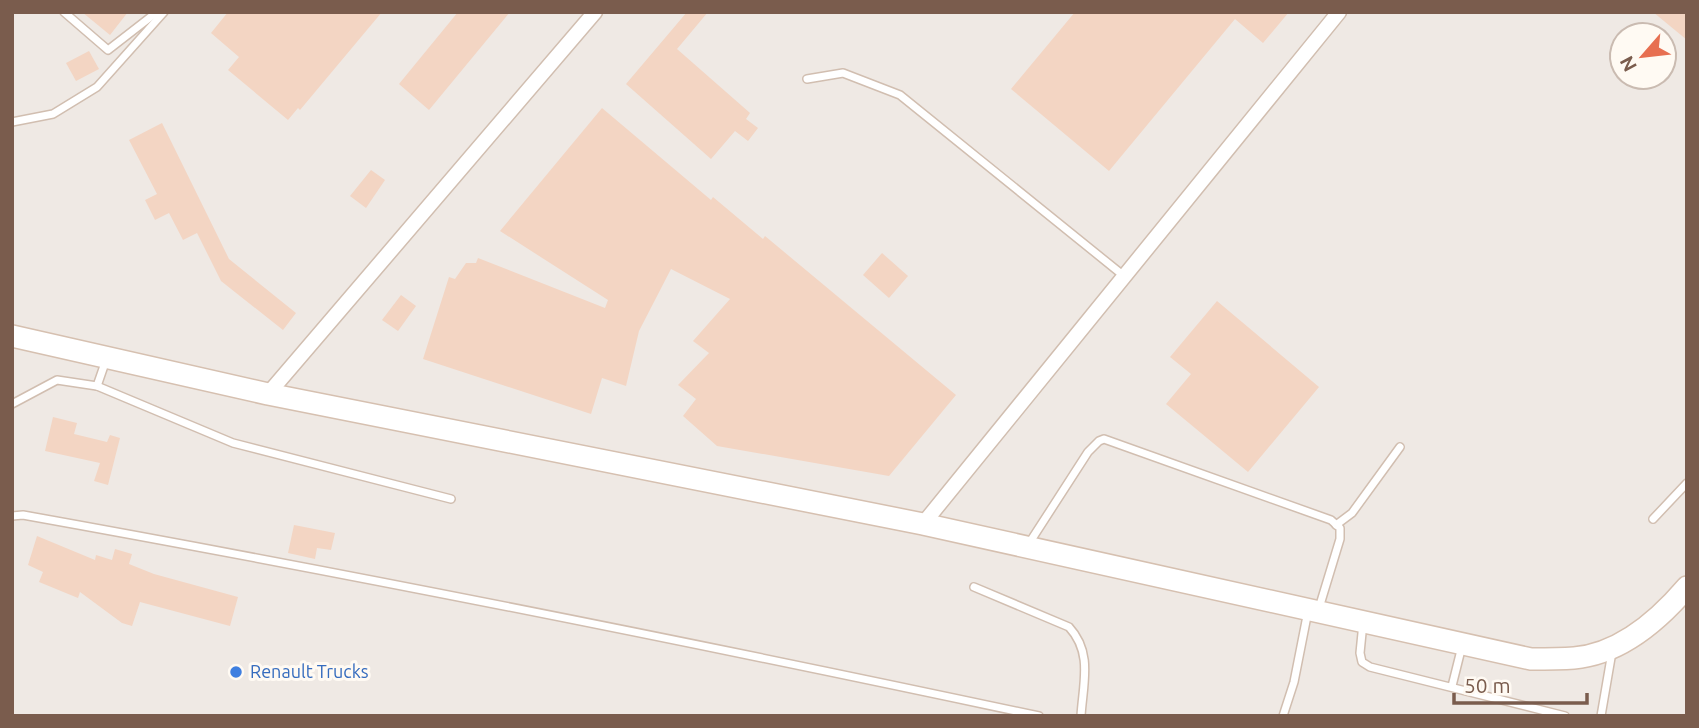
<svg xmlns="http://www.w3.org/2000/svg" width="1699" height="728" viewBox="0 0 1699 728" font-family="Ubuntu,sans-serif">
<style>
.industrial{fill:#efe9e4;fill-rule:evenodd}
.building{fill:#f3d5c3}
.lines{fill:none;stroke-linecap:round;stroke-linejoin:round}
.lane-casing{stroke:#d1beb0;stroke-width:10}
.street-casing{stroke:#d1beb0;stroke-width:17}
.secondary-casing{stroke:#d6c0b0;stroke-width:24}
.lane{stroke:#fff;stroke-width:7}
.street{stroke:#fff;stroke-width:14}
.secondary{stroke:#fff;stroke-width:21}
.shop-dot{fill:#3f7fe0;stroke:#fffaf3;stroke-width:2.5}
.labels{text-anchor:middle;stroke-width:6;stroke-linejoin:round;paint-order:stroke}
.shop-label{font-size:18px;fill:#366cbe;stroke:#fffaf3;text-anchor:start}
</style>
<rect width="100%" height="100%" fill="#fdf6ec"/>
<path class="industrial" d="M12,12H1687V716H12ZM1622,35H1664V77H1622Z"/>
<g class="building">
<polygon points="82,12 128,12 110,35"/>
<polygon points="228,12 382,12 300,110 298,108 288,120 228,70 239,57 211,33"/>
<polygon points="458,12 510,12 429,110 399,84"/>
<polygon points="687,12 708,12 677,49 750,113 746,119 758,128 748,141 735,131 711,159 626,84"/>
<polygon points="1075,12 1289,12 1263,43 1235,19 1109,171 1011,89"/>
<polygon points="1653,12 1687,12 1687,40"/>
<polygon points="89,51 99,69 76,81 66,63"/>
<polygon points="602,108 711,200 713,197 763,239 765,236 956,395 889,476 717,446 683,416 696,399 678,385 709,353 693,341 730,299 671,269 639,331 626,386 602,378 591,414 423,359 449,277 455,279 466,263 476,263 478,258 605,308 608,300 500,231"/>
<polygon points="162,123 229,259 296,313 283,330 221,281 197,233 183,240 169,213 155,220 145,200 157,194 129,140"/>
<polygon points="371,170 385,180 366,208 350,196"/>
<polygon points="882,253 908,276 889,298 863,275"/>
<polygon points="401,295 416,306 398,331 382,320"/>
<polygon points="1217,301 1319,387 1248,472 1166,404 1191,374 1170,357"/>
<polygon points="53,417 77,423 74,434 107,442 110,435 120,438 108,485 94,481 100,463 45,451"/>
<polygon points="294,525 335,533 331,550 317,548 315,559 288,553"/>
<polygon points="37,536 95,560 96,555 112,560 115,549 132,554 129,564 154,574 238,597 230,626 140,602 132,626 122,623 80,592 78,598 39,582 43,572 28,565"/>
</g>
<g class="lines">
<defs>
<g id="lane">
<polyline points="64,12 108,50 157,12"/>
<polyline points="807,79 843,73 900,95 1124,276"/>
<polyline points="12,122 53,114 97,87 164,12"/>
<polyline points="97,386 106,360"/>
<polyline points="12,404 57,380 97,386 233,443 451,499"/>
<path d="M12,516L23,515C363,576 701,644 1039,716"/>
<polyline points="1653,519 1687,483"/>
<polyline points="1336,525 1352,513 1400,447"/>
<polyline points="1028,545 1088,452 1099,441 1104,439 1331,520 1340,528 1340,539 1319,608"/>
<path d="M974,587L1069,627C1093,653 1083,683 1081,716"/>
<polyline points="1363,623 1360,653 1362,662 1370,667 1565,716"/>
<polyline points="1452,686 1462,646"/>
<polyline points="1283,716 1294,682 1308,611"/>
<polyline points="1601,716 1612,652"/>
</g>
<g id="street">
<polyline points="268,394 595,12"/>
<polyline points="923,524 1339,12"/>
</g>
<path id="secondary" d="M12,336L268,394L923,524L1531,659C1545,659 1560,659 1574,658C1620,654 1658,621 1687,587"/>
</defs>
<use href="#lane" class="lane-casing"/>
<use href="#street" class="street-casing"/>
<use href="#secondary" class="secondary-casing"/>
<use href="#lane" class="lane"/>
<use href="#street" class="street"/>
<use href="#secondary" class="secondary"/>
</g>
<circle class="shop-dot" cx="236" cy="672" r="7"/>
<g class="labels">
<g class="shop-label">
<text x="250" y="678">Renault Trucks</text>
</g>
</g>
<rect width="1699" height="728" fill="none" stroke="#7a5c4d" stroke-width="28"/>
<g transform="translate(1643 56) rotate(242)"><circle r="33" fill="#fffaf3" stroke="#cabbb1" stroke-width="2"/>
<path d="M0-5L12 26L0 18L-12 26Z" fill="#e76f51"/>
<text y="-10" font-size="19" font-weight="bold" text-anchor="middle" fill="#7a5c4d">N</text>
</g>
<path d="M1454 693v10h133v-10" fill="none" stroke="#7a5c4d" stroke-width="3.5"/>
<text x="1464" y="693" font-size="21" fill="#7a5c4d" stroke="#fffaf3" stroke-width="5" paint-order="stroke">50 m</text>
</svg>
